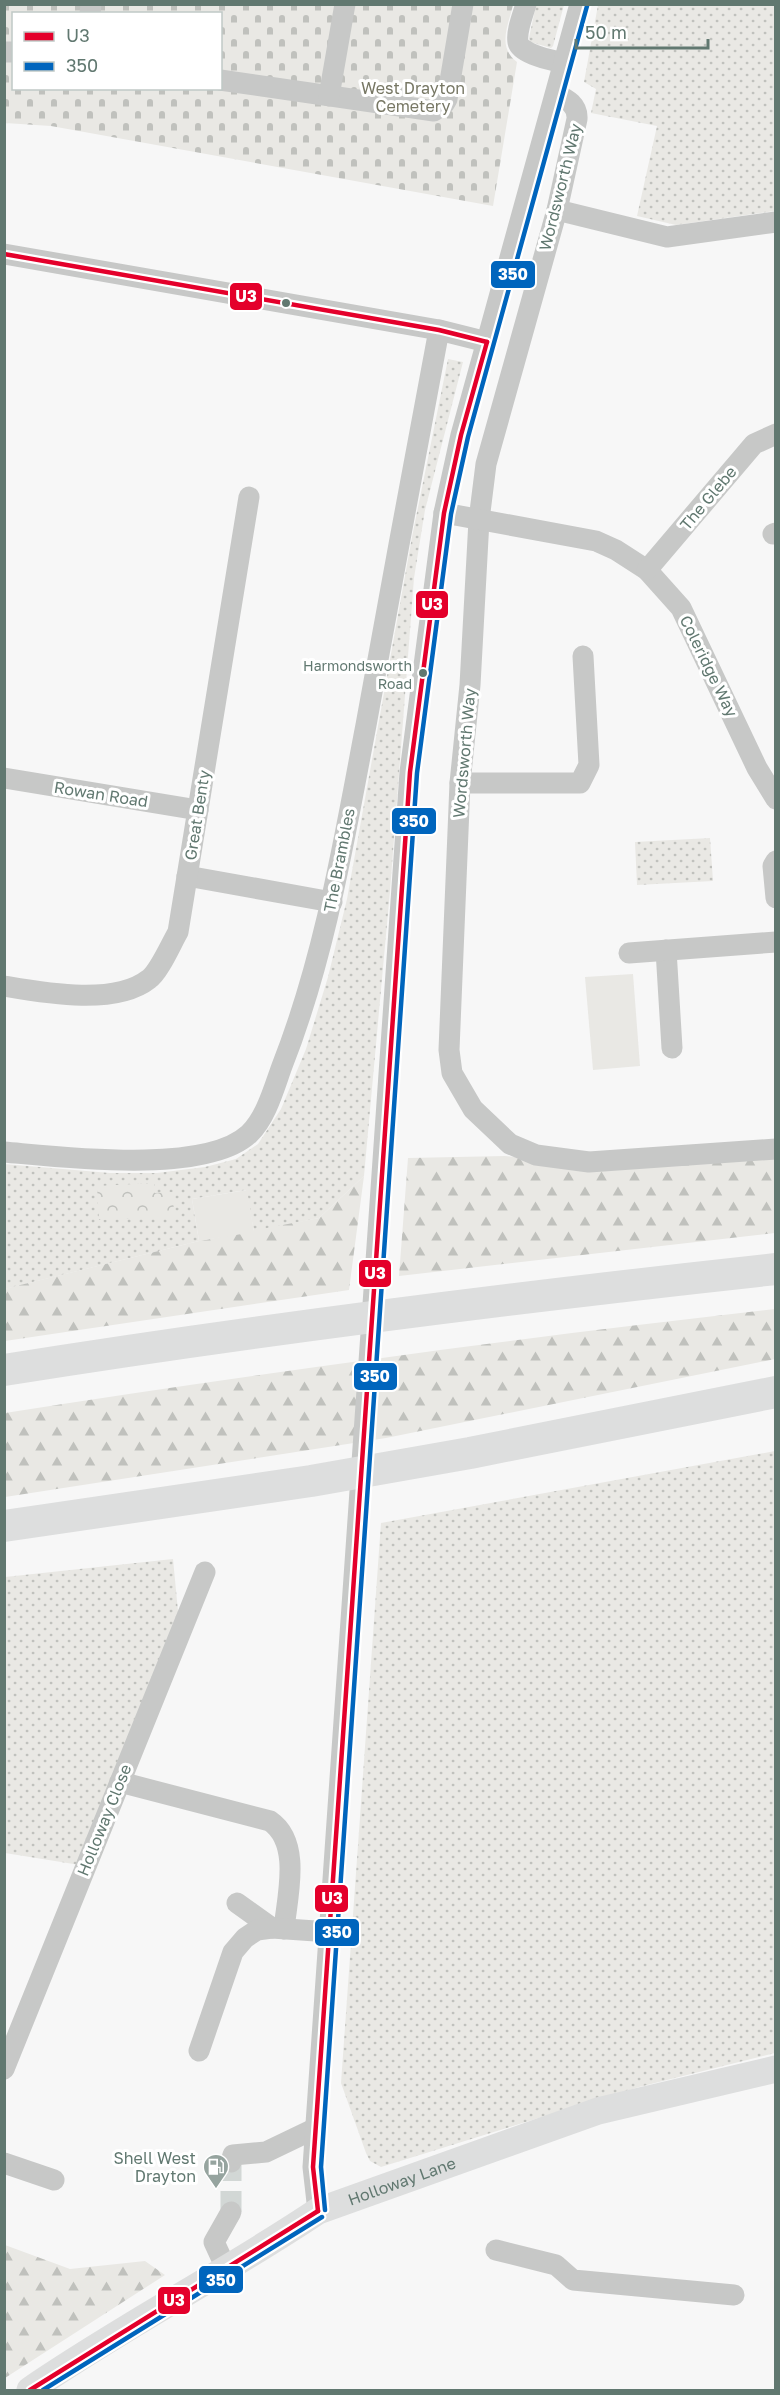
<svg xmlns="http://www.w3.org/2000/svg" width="780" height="2395" viewBox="0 0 780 2395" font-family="'Golos Text',sans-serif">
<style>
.grass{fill:url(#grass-dots)}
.forest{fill:url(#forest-firs)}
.cemetery{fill:url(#cemetery-stones);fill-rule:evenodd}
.park{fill:url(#park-crowns)}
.garden{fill:#e9e8e4}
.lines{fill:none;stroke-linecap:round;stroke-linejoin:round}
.minor-tunnel{stroke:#d2d7d5;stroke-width:21;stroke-dasharray:21 10;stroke-linecap:butt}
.minor{stroke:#c7c8c7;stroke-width:21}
.major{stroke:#dddede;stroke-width:27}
.highway{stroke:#dddede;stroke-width:32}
.bus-1-casing{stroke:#fff;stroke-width:9}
.bus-2-casing{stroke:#fff;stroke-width:9}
.bus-1{stroke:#e4002b;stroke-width:4.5}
.bus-2{stroke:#0065bd;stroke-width:4.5}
.bus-dot{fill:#617870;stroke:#fff;stroke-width:2}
.labels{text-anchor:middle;stroke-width:6;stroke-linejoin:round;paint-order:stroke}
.bus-label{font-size:14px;fill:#617870;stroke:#fff;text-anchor:end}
.park-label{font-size:16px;fill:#777764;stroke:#fff}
.street-label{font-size:16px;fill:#617870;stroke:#fff}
.poi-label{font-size:16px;fill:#617870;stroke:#fff;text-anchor:end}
.line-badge{stroke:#fff;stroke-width:2}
.badge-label{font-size:16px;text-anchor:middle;font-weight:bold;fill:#fff}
</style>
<defs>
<pattern id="grass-dots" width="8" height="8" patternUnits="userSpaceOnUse" patternTransform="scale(1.5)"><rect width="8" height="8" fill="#e9e8e4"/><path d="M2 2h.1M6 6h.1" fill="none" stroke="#c0c1bd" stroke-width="1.8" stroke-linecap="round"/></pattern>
<pattern id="forest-firs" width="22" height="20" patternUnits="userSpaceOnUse" patternTransform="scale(1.5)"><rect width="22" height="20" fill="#e9e8e4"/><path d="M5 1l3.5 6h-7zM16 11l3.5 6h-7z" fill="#c0c1bd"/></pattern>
<pattern id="cemetery-stones" width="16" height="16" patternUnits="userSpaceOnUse" patternTransform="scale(1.5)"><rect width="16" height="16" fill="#e9e8e4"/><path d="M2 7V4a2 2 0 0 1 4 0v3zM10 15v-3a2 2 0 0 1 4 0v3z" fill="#c0c1bd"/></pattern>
<pattern id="park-crowns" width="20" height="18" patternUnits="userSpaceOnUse" patternTransform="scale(1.5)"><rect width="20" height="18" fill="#e9e8e4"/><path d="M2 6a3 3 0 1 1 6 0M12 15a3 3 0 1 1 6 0" fill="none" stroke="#c0c1bd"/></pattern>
</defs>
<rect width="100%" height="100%" fill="#f7f7f7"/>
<g class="grass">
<polygon points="536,5 564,5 553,46 551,48 530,42 529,38"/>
<polygon points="598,5 775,5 775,211 676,225 637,216 657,126 591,113 596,89 584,82"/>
<polygon points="448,359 463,362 425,510 414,578 390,891 364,1176 319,1218 254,1232 246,1190 192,1199 199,1241 5,1289 4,1164 110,1173 157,1173 205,1167 236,1159 258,1144 281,1109 306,1049 328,977 347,899 412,537"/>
<polygon points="710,838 713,881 637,885 635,842"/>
<polygon points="775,1451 775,2053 639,2087 381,2167 370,2161 366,2153 341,2083 381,1523"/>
<polygon points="173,1559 180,1632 86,1866 5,1853 5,1577"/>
</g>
<g class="forest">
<polygon points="775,1151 775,1233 399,1276 408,1158 505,1156 538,1160"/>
<polygon points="364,1176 349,1290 5,1341 4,1289 199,1241 319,1218"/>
<path d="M775,1309V1359L386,1438L5,1497V1413C261,1373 517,1338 775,1309Z"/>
<polygon points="5,2245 70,2269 145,2261 165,2275 5,2378"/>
</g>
<path class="cemetery" d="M4,5H513C508,26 497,47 517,62L493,206L51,126L5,123ZM14,14H220V88H14Z"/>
<polygon class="park" points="154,1183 155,1193 173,1192 174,1217 99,1220 97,1186"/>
<g class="garden">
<polygon points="633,974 640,1066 593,1070 585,977"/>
<polygon points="247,1190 254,1232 199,1241 192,1199"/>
</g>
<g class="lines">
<polyline class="minor-tunnel" points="231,2212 231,2162"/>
<g class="minor">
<path d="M526,4C523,15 516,31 518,42C520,54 552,60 563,63"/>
<polyline points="90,14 91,4"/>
<polyline points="4,52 14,52"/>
<polyline points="220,80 434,111 444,104 447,99 463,4"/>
<path d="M556,94C567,99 578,105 577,119L557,210L486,464L479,520L470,685L460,783L449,1050L452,1073L473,1109L510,1144L536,1155L589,1162L776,1149"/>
<polyline points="329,96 345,4"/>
<polyline points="557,210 667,237 776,222"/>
<polyline points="4,254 439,330 487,342"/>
<polyline points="444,513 596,541 616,550 647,570 681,608 757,768 776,799"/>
<polyline points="773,534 776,533"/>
<polyline points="647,570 754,444 776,434"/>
<polyline points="4,778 198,810"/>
<polyline points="460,783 580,783 589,765 583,656"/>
<polyline points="776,861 773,866 776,898"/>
<polyline points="187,876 332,902"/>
<polyline points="666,950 672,1048"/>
<polyline points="629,953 776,942"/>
<path d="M4,986C45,993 115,1006 149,979C159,972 171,944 178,932L249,497"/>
<path d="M4,1152C62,1157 205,1175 249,1134C266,1118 274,1088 282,1066C325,957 344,840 366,725C390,593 414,462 439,330"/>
<path d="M120,1782L270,1821C302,1843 287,1897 284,1929"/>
<polyline points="237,1903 272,1928"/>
<polyline points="199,2051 233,1952 245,1938 257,1930 272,1928 330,1932"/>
<polyline points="4,2069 205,1572"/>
<polyline points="231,2162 233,2155 266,2152 316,2128"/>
<polyline points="4,2163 54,2180"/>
<polyline points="318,2211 313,2167 410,772 444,513 461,435 580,4"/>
<polyline points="496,2250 556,2265 573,2280 734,2295"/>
<polyline points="226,2268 214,2242 231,2212"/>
</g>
<path class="major" id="s1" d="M30,2390C123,2326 224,2274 318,2211L598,2111L776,2069"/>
<g class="highway">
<path d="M4,1370C261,1329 518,1297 776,1269"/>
<polyline points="4,1526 311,1481 470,1453 776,1392"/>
</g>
<defs>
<g id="bus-1">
<polyline points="4,254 439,330 487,342"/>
<polyline points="318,2211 313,2167 410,772 444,513 461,435 487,342"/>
<polyline points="30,2390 318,2211"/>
</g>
<g id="bus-2">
<polyline points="325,2210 321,2167 417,773 451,514 468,437 587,6"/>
<polyline points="43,2390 322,2217"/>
</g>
</defs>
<use href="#bus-1" class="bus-1-casing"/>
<use href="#bus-2" class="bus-2-casing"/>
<use href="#bus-1" class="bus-1"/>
<use href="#bus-2" class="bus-2"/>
</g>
<defs>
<symbol id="fuel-pin" viewBox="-11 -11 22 30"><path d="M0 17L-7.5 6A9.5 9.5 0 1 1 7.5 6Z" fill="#96a49f" stroke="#fff"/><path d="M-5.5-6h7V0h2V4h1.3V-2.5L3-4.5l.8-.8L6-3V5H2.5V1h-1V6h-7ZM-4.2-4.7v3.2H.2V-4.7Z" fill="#fff"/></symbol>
</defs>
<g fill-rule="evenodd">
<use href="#fuel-pin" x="201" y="2152" width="30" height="40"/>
</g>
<g class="bus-dot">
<circle cx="286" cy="303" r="5"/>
<circle cx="423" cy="673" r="5"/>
</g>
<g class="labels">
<g class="bus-label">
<text x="412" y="671">Harmondsworth<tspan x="412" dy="18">Road</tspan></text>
</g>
<g class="park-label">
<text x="413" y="94">West Drayton<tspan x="413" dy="18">Cemetery</tspan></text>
</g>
<g class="street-label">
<text transform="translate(560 187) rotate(-76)" y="6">Wordsworth Way</text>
<text transform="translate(708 498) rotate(-50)" y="6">The Glebe</text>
<text transform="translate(709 666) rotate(64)" y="6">Coleridge Way</text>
<text transform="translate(464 753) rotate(-85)" y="6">Wordsworth Way</text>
<text transform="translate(101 794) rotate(9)" y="6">Rowan Road</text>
<text transform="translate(197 815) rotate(-81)" y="6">Great Benty</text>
<text transform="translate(339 860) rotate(-79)" y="6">The Brambles</text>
<text transform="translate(104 1820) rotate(-68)" y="6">Holloway Close</text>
<text dy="6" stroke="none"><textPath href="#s1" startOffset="428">Holloway Lane</textPath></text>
</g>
<g class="poi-label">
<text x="196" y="2164">Shell West<tspan x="196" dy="18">Drayton</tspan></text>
</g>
</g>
<g class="line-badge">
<rect x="490" y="260" width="46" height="29" rx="6" fill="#0065bd"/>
<rect x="229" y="282" width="34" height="29" rx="6" fill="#e4002b"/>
<rect x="415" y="590" width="34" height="29" rx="6" fill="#e4002b"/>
<rect x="391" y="807" width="46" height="28" rx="6" fill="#0065bd"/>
<rect x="358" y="1259" width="34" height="29" rx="6" fill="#e4002b"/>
<rect x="353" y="1362" width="45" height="29" rx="6" fill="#0065bd"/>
<rect x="314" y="1884" width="35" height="29" rx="6" fill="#e4002b"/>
<rect x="314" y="1918" width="46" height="29" rx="6" fill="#0065bd"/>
<rect x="198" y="2265" width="46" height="29" rx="6" fill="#0065bd"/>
<rect x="157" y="2286" width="34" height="29" rx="6" fill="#e4002b"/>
</g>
<g class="badge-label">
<text x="513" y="280">350</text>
<text x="246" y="302">U3</text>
<text x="432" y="610">U3</text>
<text x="414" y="827">350</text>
<text x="375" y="1279">U3</text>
<text x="375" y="1382">350</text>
<text x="332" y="1904">U3</text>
<text x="337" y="1938">350</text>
<text x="221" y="2286">350</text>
<text x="174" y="2306">U3</text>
</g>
<rect width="780" height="2395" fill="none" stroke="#617870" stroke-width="12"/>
<rect x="12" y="12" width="210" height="78" fill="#ffffff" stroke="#c0c9c6" stroke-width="1.5"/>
<rect x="24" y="32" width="30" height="9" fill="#e4002b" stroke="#c0c9c6" stroke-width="1.5"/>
<text x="66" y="42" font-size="18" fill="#617870">U3</text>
<rect x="24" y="62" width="30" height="9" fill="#0065bd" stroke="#c0c9c6" stroke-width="1.5"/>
<text x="66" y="72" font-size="18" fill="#617870">350</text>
<path d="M576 39v9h132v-9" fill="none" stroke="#617870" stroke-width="3"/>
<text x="585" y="39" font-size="18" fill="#617870" stroke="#ffffff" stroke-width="4.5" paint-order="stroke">50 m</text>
</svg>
